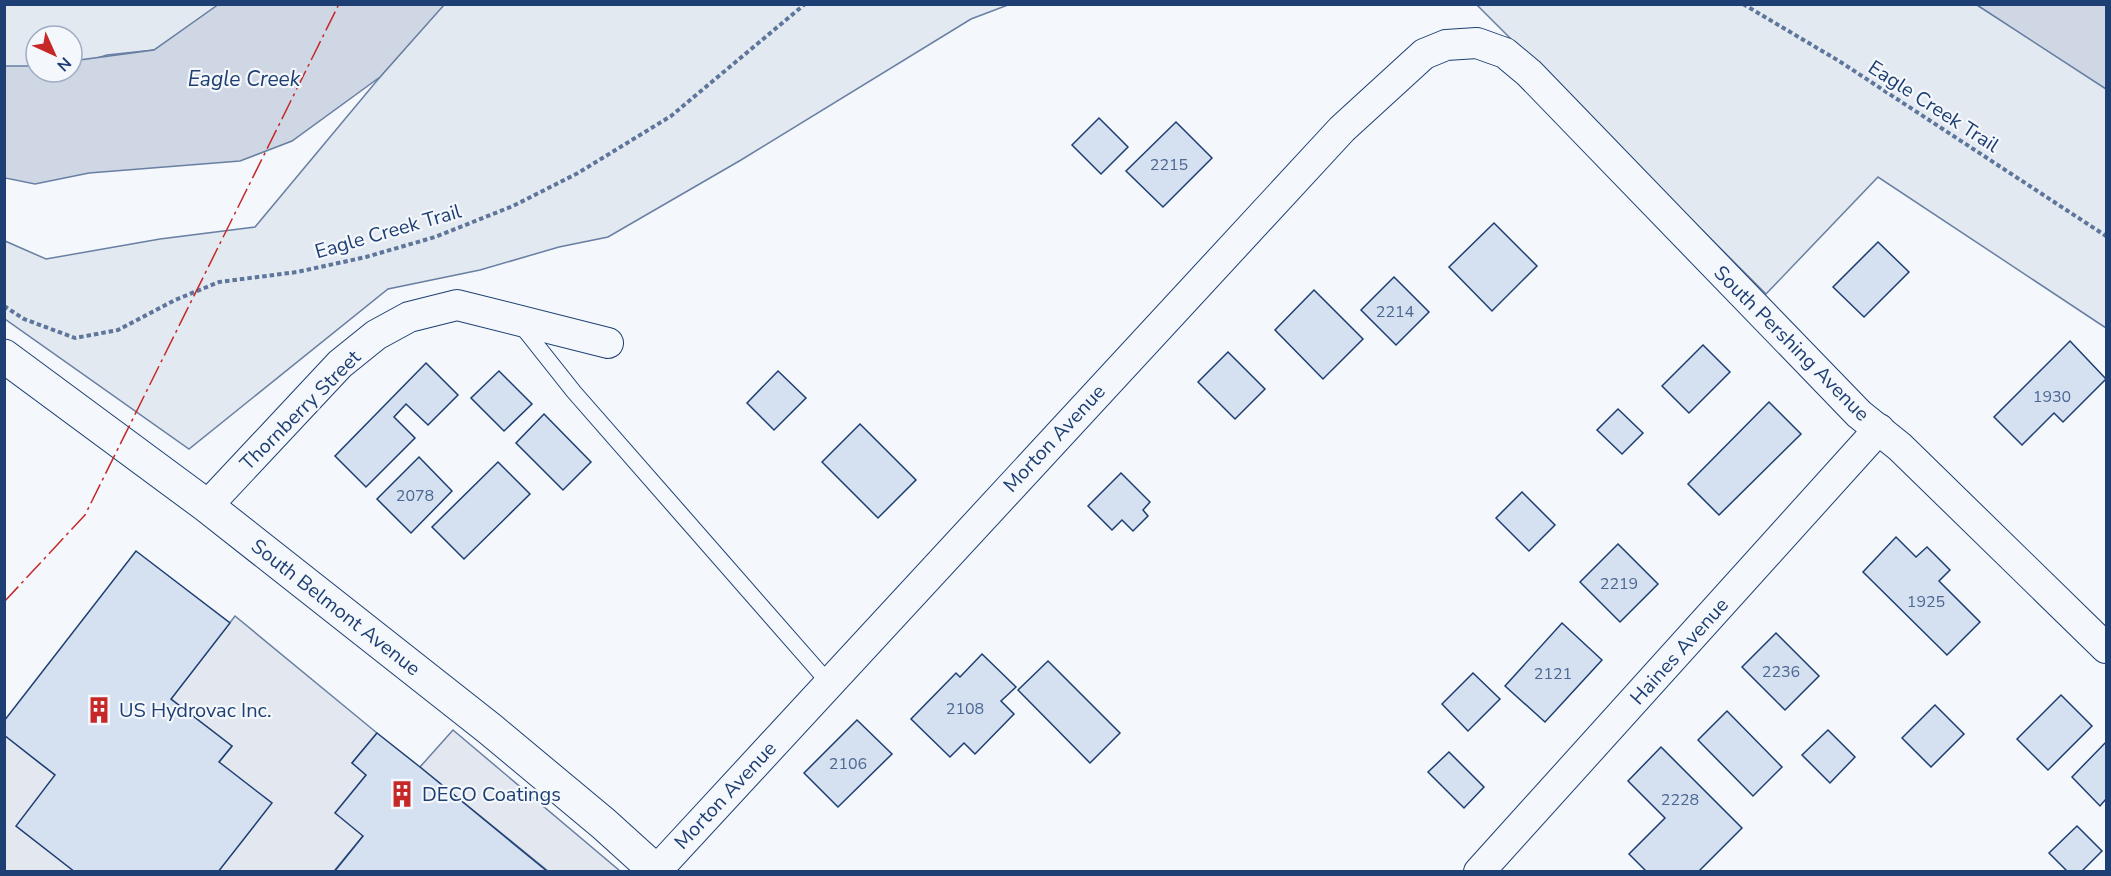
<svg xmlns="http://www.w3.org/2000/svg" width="2111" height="876" viewBox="0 0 2111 876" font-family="'Nunito Sans',sans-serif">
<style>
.green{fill:#e3e9f0;stroke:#687fa3;stroke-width:1.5}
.parking{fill:#e3e8f0;stroke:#687fa3;stroke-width:1.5}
.water{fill:#cfd7e4;stroke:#687fa3;stroke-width:1.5}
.building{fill:#d5e0f0;stroke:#1d3f73;stroke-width:1.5}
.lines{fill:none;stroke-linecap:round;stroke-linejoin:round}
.lane-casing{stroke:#1d3f73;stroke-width:17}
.street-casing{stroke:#1d3f73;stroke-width:32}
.secondary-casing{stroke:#1d3f73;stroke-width:35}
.path{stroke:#5e769c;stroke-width:4;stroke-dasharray:4.5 3;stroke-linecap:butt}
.lane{stroke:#f4f7fb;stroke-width:15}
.street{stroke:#f4f7fb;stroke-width:30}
.secondary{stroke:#f4f7fb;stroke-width:33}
.power{stroke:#c62828;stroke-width:1.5;stroke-dasharray:21 4.5 3 4.5;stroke-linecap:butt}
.labels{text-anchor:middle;stroke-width:4.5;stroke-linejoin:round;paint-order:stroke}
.number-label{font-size:16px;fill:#4b6792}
.street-label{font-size:20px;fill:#1d3f73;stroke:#f4f7fb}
.poi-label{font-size:20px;fill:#1d3f73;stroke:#f4f7fb;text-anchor:start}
.water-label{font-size:21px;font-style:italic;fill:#1d3f73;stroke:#f4f7fb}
</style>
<rect width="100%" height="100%" fill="#f4f7fb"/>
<g class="green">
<polygon points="444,4 1008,4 1008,5 971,19 741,160 608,237 559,247 480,270 388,289 189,449 5,319 5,241 46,259 160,239 255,227 380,77"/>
<polygon points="4,5 219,5 154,50 107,55 72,66 72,36 36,36 36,72 41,75 5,69"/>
<polygon points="1477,5 1977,5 2106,88 2106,328 1878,177 1766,294"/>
</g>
<g class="parking">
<polygon points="235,616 377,733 352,763 366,775 363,836 334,871 218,871 219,762 232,746 171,699"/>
<polygon points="453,730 620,871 548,871 420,767"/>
<polygon points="4,735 55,775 75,871 5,871"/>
</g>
<g class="water">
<polygon points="219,4 444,5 380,77 292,141 240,161 89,173 35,184 5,178 5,66 36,66 36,72 72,72 72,61 154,50"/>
<polygon points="1977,5 2106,5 2106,89"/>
</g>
<g class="building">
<polygon points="1099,118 1128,147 1101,174 1072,145"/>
<polygon points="1176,122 1212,158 1163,207 1126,171"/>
<polygon points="1494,223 1537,266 1492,311 1449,267"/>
<polygon points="1878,242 1909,272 1864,317 1833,287"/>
<polygon points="1394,277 1429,312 1396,345 1361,310"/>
<polygon points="1314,290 1363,339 1323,379 1275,330"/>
<polygon points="2070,341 2106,379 2063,422 2054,413 2022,445 1994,417"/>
<polygon points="1703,345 1730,372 1689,413 1662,386"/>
<polygon points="1228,352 1265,389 1235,419 1198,382"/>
<polygon points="426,363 458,395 428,425 406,404 394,417 415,438 366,487 335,456"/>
<polygon points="499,371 532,404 504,431 471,398"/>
<polygon points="778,371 806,398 774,430 747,403"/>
<polygon points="1769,402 1801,434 1719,515 1688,484"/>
<polygon points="1618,409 1643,433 1622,454 1597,430"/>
<polygon points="544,414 591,462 563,490 516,443"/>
<polygon points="860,424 916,480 878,518 822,462"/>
<polygon points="419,457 452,491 411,533 377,499"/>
<polygon points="498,462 530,494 464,559 432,527"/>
<polygon points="1121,473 1150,502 1143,510 1148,516 1133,531 1122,520 1112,530 1088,506"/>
<polygon points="1522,492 1555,525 1529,551 1496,518"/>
<polygon points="1896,537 1916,557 1927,547 1950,570 1939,581 1980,622 1947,655 1863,572"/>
<polygon points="1618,544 1658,584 1620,622 1580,582"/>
<polygon points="136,551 230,623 171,699 232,746 219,762 272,803 218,872 75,872 16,826 55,775 4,735 4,721"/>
<polygon points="1562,623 1602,660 1545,722 1505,686"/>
<polygon points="1776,633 1819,676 1785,710 1742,667"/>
<polygon points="982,654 1016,687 1001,701 1014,714 975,754 964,743 950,757 911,719 956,673 960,677"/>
<polygon points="1048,661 1120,733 1090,763 1018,690"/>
<polygon points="1473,673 1500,699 1468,731 1442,704"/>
<polygon points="2061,695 2092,726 2048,770 2017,739"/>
<polygon points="1935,705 1964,734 1931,767 1902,738"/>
<polygon points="1727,711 1782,767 1753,796 1698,740"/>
<polygon points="857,720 892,754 838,807 804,773"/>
<polygon points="1828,730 1855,757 1830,783 1802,755"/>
<polygon points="377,733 420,767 548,872 334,872 363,836 335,813 366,775 352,763"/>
<polygon points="2106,742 2106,799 2100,806 2072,777"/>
<polygon points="1661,747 1742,828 1698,872 1647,872 1629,854 1665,818 1628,781"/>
<polygon points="1449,752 1484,787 1464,808 1428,772"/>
<polygon points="2077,826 2102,851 2081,872 2068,872 2049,853"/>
</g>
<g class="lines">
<defs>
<polyline id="lane" points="520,324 574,392 829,683"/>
<g id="street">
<polyline points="207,506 340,364 376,335 409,317 457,305 608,343"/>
<polyline points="656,871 1342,129 1424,54 1446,45 1477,43 1505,53 1529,73 1859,414 1900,447 2106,648"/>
<polyline points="1479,872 1879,429"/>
</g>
<polyline id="secondary" points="4,356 207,506 490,729 604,824 657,872"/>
</defs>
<use href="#lane" class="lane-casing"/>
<use href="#street" class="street-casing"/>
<use href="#secondary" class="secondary-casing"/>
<g class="path">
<polyline points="1743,4 1839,61 2106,236"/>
<polyline points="4,306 24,319 75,338 118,330 175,300 219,282 297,272 366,257 435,237 513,206 578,173 671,116 805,4"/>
</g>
<use href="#lane" class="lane"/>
<use href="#street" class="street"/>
<use href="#secondary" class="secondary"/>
<polyline class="power" points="4,602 85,515 339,4"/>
</g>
<defs>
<symbol id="building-bare" viewBox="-9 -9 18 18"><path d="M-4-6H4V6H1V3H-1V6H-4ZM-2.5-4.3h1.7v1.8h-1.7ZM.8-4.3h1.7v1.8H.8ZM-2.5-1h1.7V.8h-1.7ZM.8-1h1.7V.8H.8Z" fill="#c62828" stroke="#f4f7fb" stroke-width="2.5" paint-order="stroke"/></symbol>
</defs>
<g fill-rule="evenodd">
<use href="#building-bare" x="80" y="691" width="38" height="38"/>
<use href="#building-bare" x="383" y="775" width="38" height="38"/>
</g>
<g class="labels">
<g class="number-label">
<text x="1169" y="170">2215</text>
<text x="1395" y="317">2214</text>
<text x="2052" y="402">1930</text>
<text x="415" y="501">2078</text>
<text x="1619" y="589">2219</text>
<text x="1926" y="607">1925</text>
<text x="1781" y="677">2236</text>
<text x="1553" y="679">2121</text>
<text x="965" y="714">2108</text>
<text x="848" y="769">2106</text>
<text x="1680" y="805">2228</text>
</g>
<g class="street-label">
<text transform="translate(1934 106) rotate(33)" y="7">Eagle Creek Trail</text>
<text transform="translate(388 231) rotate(-16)" y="7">Eagle Creek Trail</text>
<text transform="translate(1792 343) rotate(45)" y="7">South Pershing Avenue</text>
<text transform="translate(300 410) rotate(-45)" y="7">Thornberry Street</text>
<text transform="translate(1054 438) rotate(-47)" y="7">Morton Avenue</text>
<text transform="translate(336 607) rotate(38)" y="7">South Belmont Avenue</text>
<text transform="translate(1679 651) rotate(-48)" y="7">Haines Avenue</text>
<text transform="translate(725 795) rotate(-47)" y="7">Morton Avenue</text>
</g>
<g class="poi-label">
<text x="119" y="717">US Hydrovac Inc.</text>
<text x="422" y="801">DECO Coatings</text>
</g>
<g class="water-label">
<text x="244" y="86">Eagle Creek</text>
</g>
</g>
<rect width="2111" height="876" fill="none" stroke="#1d3f73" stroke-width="12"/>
<g transform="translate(54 54) rotate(135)"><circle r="28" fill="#f4f7fb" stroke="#9eadc5" stroke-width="1.5"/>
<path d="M0-4.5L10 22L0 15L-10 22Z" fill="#c62828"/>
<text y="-9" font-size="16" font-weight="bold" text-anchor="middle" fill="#1d3f73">N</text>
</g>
</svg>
